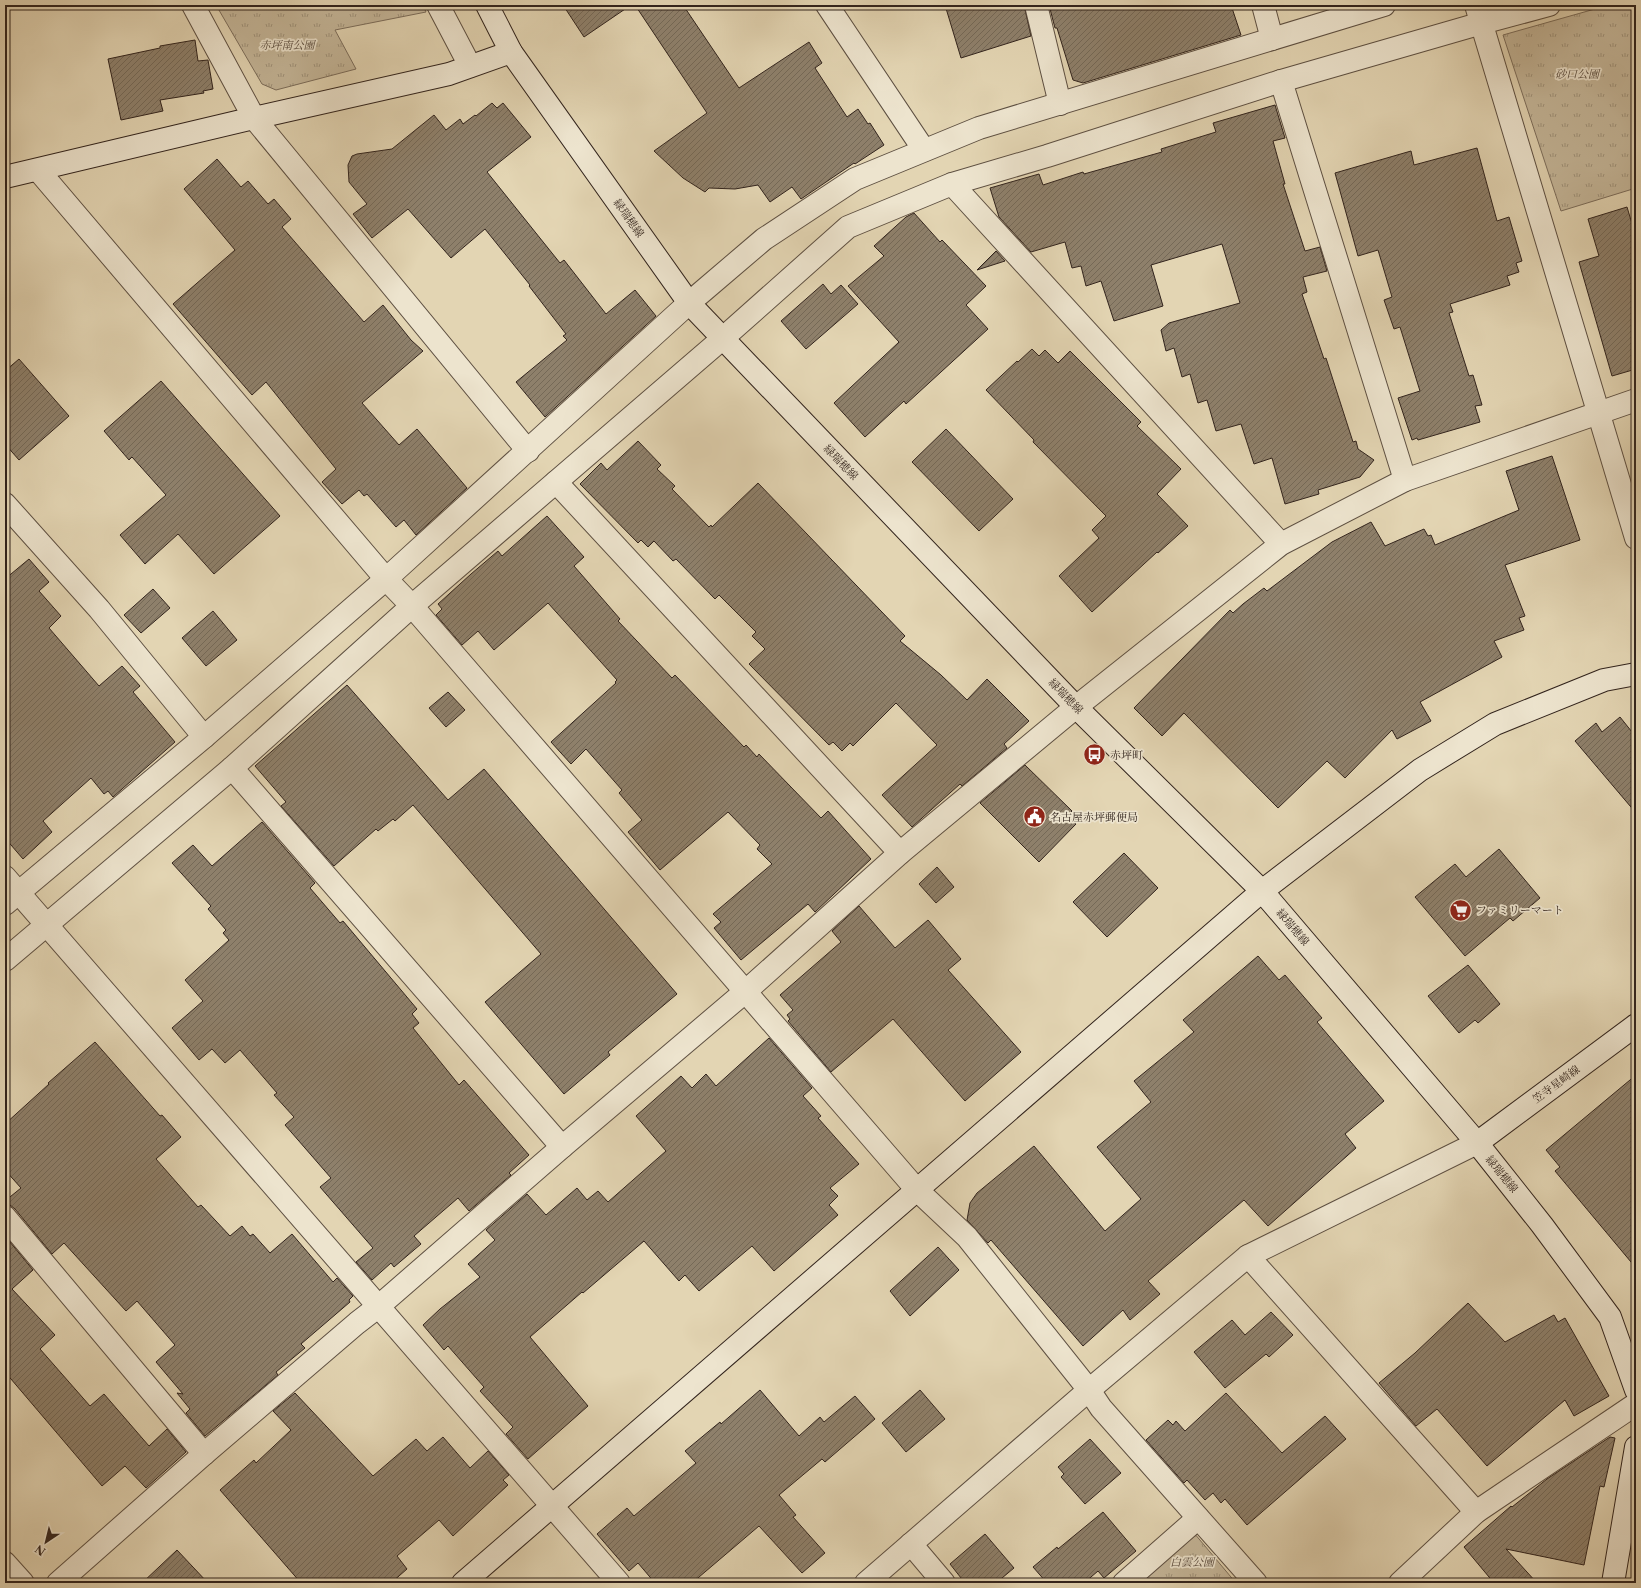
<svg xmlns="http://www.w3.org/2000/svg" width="1641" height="1588" viewBox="0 0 1641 1588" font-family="'Libre Caslon Text','Noto Serif JP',serif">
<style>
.grass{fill:url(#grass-tufts);stroke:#7c6e5c}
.building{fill:url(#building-hatch);stroke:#32241d}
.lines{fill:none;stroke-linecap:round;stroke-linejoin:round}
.street-casing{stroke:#5e5042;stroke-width:24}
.secondary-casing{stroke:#32241d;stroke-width:24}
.street{stroke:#ede4ce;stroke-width:22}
.secondary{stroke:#ede4ce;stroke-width:22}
.labels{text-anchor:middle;stroke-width:3.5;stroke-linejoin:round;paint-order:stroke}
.park-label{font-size:11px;font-style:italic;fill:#57493c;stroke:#ede4ce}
.street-label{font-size:11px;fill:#32241d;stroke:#ede4ce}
.poi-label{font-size:11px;fill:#32241d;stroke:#ede4ce;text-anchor:start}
</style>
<defs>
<pattern id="grass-tufts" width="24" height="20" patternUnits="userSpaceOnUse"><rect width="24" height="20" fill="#c5b79a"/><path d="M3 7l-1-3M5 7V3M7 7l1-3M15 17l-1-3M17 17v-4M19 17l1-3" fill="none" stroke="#a1957d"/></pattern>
<pattern id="building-hatch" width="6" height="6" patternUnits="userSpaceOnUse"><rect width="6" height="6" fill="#8e806b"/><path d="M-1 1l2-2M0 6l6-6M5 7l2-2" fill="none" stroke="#756957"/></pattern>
</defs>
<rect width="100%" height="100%" fill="#e3d5b3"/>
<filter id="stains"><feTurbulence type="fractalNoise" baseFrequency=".005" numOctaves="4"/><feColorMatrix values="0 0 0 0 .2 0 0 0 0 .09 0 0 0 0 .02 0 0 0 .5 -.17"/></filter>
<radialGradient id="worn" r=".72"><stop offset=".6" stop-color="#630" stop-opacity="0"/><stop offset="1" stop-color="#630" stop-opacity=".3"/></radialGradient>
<g class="grass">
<polygon points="216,5 423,5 426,12 335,30 356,69 276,90 262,84"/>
<polygon points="1609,5 1636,5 1636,188 1561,211 1503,35"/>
<polygon points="1194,1533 1236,1583 1135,1583"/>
</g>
<g class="building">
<polygon points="563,5 631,5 584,37"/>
<polygon points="635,5 683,5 739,88 809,42 822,63 815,68 847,117 858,109 868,124 870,123 884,145 855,164 854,163 801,199 792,187 770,202 758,185 735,189 709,188 705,192 683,178 654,151 707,113"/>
<polygon points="945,5 1024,5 1031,36 961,58"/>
<polygon points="1049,5 1231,5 1241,35 1083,83 1073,80 1057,28 1055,28"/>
<polygon points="195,40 198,61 208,60 213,89 203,91 204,93 160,100 163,111 121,120 108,59 160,48 160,46"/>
<polygon points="492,103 497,108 503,103 531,137 487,172 560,263 564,260 606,314 635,290 656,316 545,417 516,382 567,340 563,336 566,334 529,286 530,285 485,229 451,258 408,209 372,238 353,214 367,204 349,182 348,165 352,156 357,154 392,149 434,115 446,130 460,119 463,124 475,115 476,116"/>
<polygon points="1275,105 1285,138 1273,141 1285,184 1283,184 1305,251 1320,247 1327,271 1303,277 1307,292 1302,294 1324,359 1326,358 1353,442 1356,441 1358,449 1374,460 1360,477 1318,490 1319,494 1285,504 1272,458 1254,464 1241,424 1216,431 1207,400 1198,403 1190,374 1182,377 1174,348 1166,351 1161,330 1169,323 1240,303 1222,244 1151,265 1163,306 1114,321 1101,281 1086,286 1081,266 1072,268 1065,242 1031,252 999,217 990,188 1039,174 1043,185 1083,172 1084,174 1162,152 1161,149 1216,132 1213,123"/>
<polygon points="1477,148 1497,221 1509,217 1522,261 1516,263 1519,272 1507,276 1510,285 1450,304 1453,312 1449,313 1469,376 1473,375 1482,405 1475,406 1480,422 1418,440 1417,438 1412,440 1398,398 1420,391 1400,327 1394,329 1384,300 1392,297 1378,250 1358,256 1335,173 1411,151 1414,165"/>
<polygon points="217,159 241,187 248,181 268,204 274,199 291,219 282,227 364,322 383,305 411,340 423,351 362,403 399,445 417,429 467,488 416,535 404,520 396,527 367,494 364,496 359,490 342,504 322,482 336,469 266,382 252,395 173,304 235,250 184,189"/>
<polygon points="1627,207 1636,237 1636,369 1612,376 1579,262 1599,256 1588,219"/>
<polygon points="914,213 940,242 942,240 986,286 966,305 988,329 906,404 904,401 865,437 834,403 899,342 848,286 884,256 874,246 906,217"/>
<polygon points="996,251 1005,261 977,270"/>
<polygon points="823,284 831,294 841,285 858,304 806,349 781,321"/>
<polygon points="1032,349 1039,356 1045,350 1058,363 1070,351 1141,422 1137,426 1181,469 1157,494 1188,526 1158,553 1157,552 1092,612 1059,576 1099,538 1092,530 1106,516 1033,442 1034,440 986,390 1017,361 1018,362"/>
<polygon points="19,359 69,416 19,460 5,444 5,371"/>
<polygon points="161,381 280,516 214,574 178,534 145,564 120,535 166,495 132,457 129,460 104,431"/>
<polygon points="946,429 1013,499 979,531 912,462"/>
<polygon points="638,441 661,465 657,469 675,486 672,489 709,527 711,525 712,527 758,483 905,636 900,641 941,675 967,700 987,679 1029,721 1004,744 1007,748 962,786 960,784 912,827 882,795 937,745 896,703 853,746 850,743 842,751 833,742 829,745 749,664 765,649 752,636 756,632 719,595 715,599 676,559 673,561 654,541 648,547 641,540 638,543 580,484 601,463 607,470"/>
<polygon points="1552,456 1580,540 1505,565 1525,616 1519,618 1524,630 1494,641 1502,657 1420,702 1431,721 1397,739 1392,730 1345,778 1327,761 1278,808 1184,713 1162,736 1134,708 1230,610 1233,613 1243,604 1264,588 1267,591 1332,542 1371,522 1385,546 1424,529 1428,536 1431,535 1435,545 1519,510 1506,471"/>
<polygon points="547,516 584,557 574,566 620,619 618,621 672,678 675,675 744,747 746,745 757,757 759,754 821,818 828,811 871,859 815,912 808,904 741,960 714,928 721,922 713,914 772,864 757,849 760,845 728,812 660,870 628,832 642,820 619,793 622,790 586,749 571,764 551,742 616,683 615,682 617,680 592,652 548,603 494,650 478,631 462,645 436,615 442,609 438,604 471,574 498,551 502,556"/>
<polygon points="29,559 49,582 39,591 61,616 49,628 99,686 122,666 140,686 133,692 175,742 113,797 108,791 104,794 91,778 43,821 52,832 23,859 5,838 5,579"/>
<polygon points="153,589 170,608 141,633 124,615"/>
<polygon points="213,611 237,640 206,666 182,638"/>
<polygon points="347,685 448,800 484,769 677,994 608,1052 610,1055 564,1094 485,1002 541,954 413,805 395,821 393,819 378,831 376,829 334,866 281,806 286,802 255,766"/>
<polygon points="448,692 465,710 446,727 429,708"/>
<polygon points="1620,717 1636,737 1636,813 1575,741 1596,723 1602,732"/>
<polygon points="1025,765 1072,811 1067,816 1076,824 1039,862 980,803"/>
<polygon points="262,822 315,883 310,888 340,923 343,921 417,1009 412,1014 419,1023 413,1028 459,1085 464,1080 529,1155 509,1173 511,1175 469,1211 458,1198 414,1236 421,1244 394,1267 391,1263 372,1280 356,1262 373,1248 320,1187 331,1178 285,1125 294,1117 274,1095 277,1093 240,1050 225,1063 212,1049 199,1060 172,1028 203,1001 185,980 229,940 223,933 226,930 208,909 211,906 172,863 193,845 212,866"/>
<polygon points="1499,849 1540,898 1513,921 1510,918 1465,956 1415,897 1455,864 1466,877"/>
<polygon points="1124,853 1158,888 1107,937 1073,902"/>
<polygon points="937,867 954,887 936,903 919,884"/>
<polygon points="859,906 895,948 928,920 961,959 948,970 1021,1052 965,1101 893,1019 831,1072 788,1021 790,1019 787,1015 793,1010 780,995 841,942 832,931"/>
<polygon points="1258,956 1279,980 1285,975 1322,1018 1317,1022 1384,1101 1345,1134 1356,1148 1268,1226 1244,1200 1148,1281 1160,1294 1130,1320 1123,1310 1083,1346 991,1240 988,1243 967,1220 970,1203 977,1193 1034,1146 1105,1231 1141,1199 1097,1147 1151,1102 1134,1081 1194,1032 1183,1020"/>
<polygon points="1468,965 1500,1004 1478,1023 1475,1020 1459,1033 1428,996"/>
<polygon points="769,1038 812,1088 803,1096 821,1116 818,1118 859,1164 830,1188 838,1196 829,1205 838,1215 774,1271 752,1246 699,1291 685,1275 679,1281 644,1241 583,1293 582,1292 530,1337 588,1406 528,1459 506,1434 513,1427 480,1391 484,1387 448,1346 444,1350 423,1325 440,1309 480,1277 468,1264 495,1240 486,1230 527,1194 546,1215 577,1188 587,1200 598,1191 608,1202 666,1151 636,1116 681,1076 692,1088 706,1074 716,1086"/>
<polygon points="95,1042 160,1116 162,1115 181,1137 156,1159 198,1207 201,1205 230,1236 242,1226 250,1236 253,1234 270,1253 292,1234 333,1282 337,1278 353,1296 349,1300 350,1302 301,1344 305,1348 276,1372 278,1375 205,1436 186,1413 190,1409 177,1393 183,1394 156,1362 175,1345 137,1301 126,1311 64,1243 52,1254 15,1209 10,1205 5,1205 5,1201 21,1188 5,1170 5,1124 49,1084 48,1083"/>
<polygon points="1636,1075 1636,1268 1555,1171 1560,1167 1546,1150"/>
<polygon points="5,1236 33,1270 12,1289 55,1335 40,1349 90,1406 104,1394 149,1446 167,1429 186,1452 146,1488 125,1466 102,1486 5,1372"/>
<polygon points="938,1247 959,1270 910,1316 890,1291"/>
<polygon points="1468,1303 1505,1342 1554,1315 1558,1322 1565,1318 1609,1396 1574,1416 1565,1400 1487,1466 1437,1409 1416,1426 1379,1383 1415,1353"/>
<polygon points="1271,1312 1293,1335 1269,1357 1266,1354 1225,1388 1194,1352 1232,1320 1245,1335"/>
<polygon points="760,1390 799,1436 820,1417 824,1422 855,1396 875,1419 825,1462 822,1459 779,1495 796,1515 793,1517 825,1553 802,1573 759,1526 692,1583 655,1583 638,1563 629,1571 597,1534 627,1508 634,1516 696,1463 685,1451 720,1422 721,1424"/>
<polygon points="920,1390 945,1419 906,1452 882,1423"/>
<polygon points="295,1393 373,1476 416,1439 427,1451 443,1437 470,1468 488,1451 509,1475 503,1480 508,1485 453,1536 439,1520 397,1556 407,1569 391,1583 301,1583 220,1490 254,1460 256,1463 291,1430 273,1411"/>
<polygon points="1226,1393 1282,1453 1325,1416 1346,1439 1247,1525 1225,1499 1221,1503 1213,1493 1205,1500 1187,1480 1184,1483 1146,1440 1168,1420 1173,1425 1176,1421 1185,1431"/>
<polygon points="1610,1437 1615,1438 1604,1487 1600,1486 1584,1565 1506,1549 1537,1583 1494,1583 1464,1547 1511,1506 1512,1507 1547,1479"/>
<polygon points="1090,1439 1121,1473 1085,1504 1061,1477 1064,1474 1058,1467"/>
<polygon points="1103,1512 1136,1551 1104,1578 1098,1571 1084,1583 1047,1583 1033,1567 1057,1547 1058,1549"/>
<polygon points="985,1534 1014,1568 996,1583 965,1583 950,1564"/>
<polygon points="177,1550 208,1583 142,1583"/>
</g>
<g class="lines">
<defs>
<g id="street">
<polyline points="193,5 254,118 528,451"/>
<polyline points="438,5 470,66"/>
<polyline points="827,5 924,150"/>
<polyline points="1036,5 1060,104"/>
<polyline points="1263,5 1272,39"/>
<polyline points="1476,5 1636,538"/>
<polyline points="1281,81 1405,480"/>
<polyline points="38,170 386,579 412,606 917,1190 967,1237 1089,1390 1101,1408 1256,1583"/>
<polyline points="952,184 1281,544"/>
<polyline points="556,482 900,853"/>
<polyline points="5,504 99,609 204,737"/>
<polyline points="232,768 562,1147"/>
<polyline points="5,877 619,1583"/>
<polyline points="5,904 204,737 386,579 689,303 764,239 855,179 979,128 1384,5"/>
<polyline points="5,960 232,768 412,606 722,339 848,227 952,184 1047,156 1281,81 1482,23 1549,5"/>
<polyline points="5,1217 204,1454"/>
<polyline points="1248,1256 1476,1512"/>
<polyline points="911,1544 944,1583"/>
<polyline points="5,1563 23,1583"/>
<polyline points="58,1583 204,1454 357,1323 379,1306 562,1147 746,991 900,853 1076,707 1281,544 1405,480 1636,400"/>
<polyline points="866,1583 1089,1390 1248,1256 1477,1143"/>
<polyline points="1124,1583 1198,1518"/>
<polyline points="1400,1583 1476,1512 1636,1404"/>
</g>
<g id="secondary">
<polyline points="487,5 511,52 689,303 1076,707 1262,891 1477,1143 1542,1225 1610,1317 1636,1390"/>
<polyline points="5,177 254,118 449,74 511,52"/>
<polyline points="1477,1143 1636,1025"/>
<polyline points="463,1583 1262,891 1420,770 1495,724 1604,680 1636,674"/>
<polyline points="1613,1583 1636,1447"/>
</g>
</defs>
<use href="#street" class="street-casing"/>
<use href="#secondary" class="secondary-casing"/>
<use href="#street" class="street"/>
<use href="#secondary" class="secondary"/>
</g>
<defs>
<symbol id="bus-disc" viewBox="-11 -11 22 22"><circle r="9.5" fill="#8f2418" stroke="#ede4ce"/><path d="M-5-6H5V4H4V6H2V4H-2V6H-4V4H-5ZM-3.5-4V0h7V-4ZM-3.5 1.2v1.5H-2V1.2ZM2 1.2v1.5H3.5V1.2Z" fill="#fff"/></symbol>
<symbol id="civic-disc" viewBox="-11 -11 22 22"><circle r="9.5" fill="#8f2418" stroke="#ede4ce"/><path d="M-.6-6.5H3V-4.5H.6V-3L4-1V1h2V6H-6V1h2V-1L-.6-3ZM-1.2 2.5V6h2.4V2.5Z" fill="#fff"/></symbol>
<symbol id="supermarket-disc" viewBox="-11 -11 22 22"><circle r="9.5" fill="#8f2418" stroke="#ede4ce"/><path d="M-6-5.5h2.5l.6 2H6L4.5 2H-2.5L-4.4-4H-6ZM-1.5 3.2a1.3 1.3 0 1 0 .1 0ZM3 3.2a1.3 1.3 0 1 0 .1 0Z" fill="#fff"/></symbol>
</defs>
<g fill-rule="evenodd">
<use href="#bus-disc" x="1082" y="742" width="25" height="25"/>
<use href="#civic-disc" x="1022" y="804" width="25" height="25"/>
<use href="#supermarket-disc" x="1448" y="898" width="25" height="25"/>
</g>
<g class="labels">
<g class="park-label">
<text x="287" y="49">赤坪南公園</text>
<text x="1577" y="78">砂口公園</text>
<text x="1192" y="1566">白雲公園</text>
</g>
<g class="street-label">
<text transform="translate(629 218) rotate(55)" y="4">緑瑞穂線</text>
<text transform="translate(841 462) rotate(46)" y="4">緑瑞穂線</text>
<text transform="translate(1066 696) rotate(46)" y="4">緑瑞穂線</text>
<text transform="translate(1293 927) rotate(50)" y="4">緑瑞穂線</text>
<text transform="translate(1556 1084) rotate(-36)" y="4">笠寺星崎線</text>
<text transform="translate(1502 1174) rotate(51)" y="4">緑瑞穂線</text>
</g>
<g class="poi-label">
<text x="1110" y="759">赤坪町</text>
<text x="1050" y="821">名古屋赤坪郵便局</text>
<text x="1476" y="914">ファミリーマート</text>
</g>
</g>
<rect width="1641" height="1588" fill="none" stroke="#e3d5b3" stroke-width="20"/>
<rect x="6" y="6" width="1629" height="1576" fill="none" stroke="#32241d" stroke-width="2"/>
<rect x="10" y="10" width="1621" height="1568" fill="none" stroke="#32241d"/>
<g transform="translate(46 1542) rotate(215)" stroke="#ede4ce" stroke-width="3" paint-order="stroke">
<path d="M0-3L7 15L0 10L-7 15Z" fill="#32241d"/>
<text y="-6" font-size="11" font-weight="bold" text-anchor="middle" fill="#32241d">N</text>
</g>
<rect width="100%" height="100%" filter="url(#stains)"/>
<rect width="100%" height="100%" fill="url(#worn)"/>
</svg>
